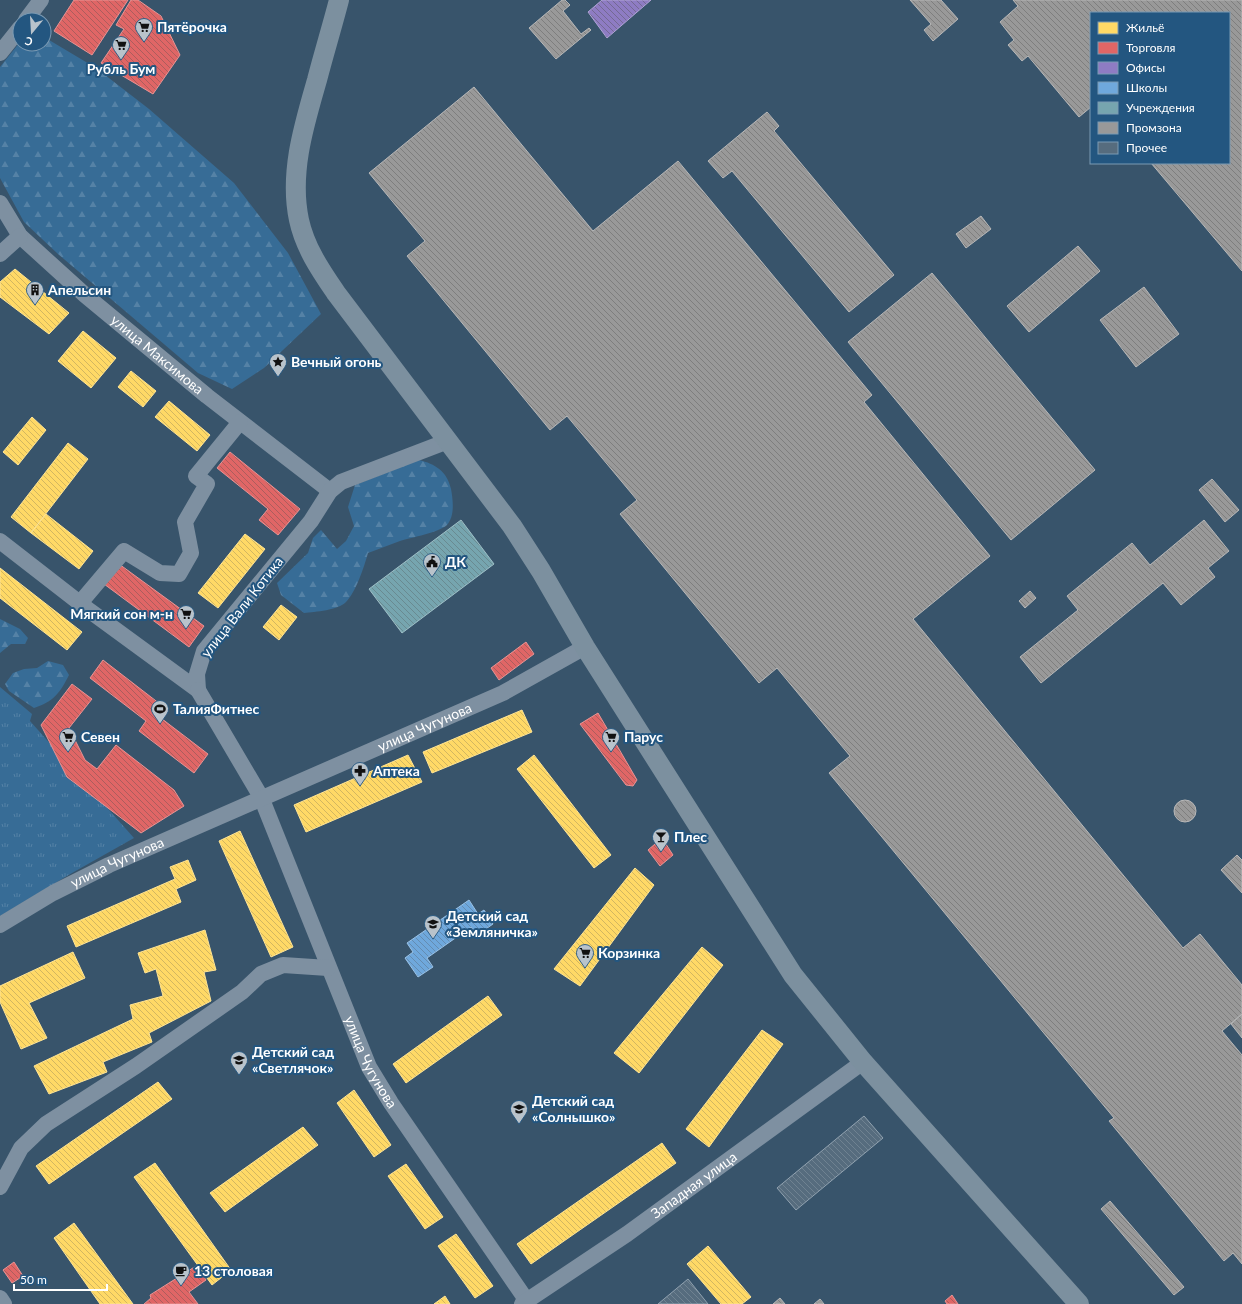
<svg xmlns="http://www.w3.org/2000/svg" width="1242" height="1304" viewBox="0 0 1242 1304" font-family="Lato,sans-serif">
<style>
.grass{fill:url(#grass-tufts)}
.forest{fill:url(#forest-firs)}
.homes{fill:url(#homes-back-hatch);stroke:#ffe494}
.shops{fill:url(#shops-back-hatch);stroke:#e99494}
.offices{fill:url(#offices-back-hatch);stroke:#b0a3d5}
.schools{fill:url(#schools-back-hatch);stroke:#9ac2e6}
.public{fill:url(#public-back-hatch);stroke:#9fc0c7}
.industry{fill:url(#industry-back-hatch);stroke:#b8b8b8}
.building{fill:url(#building-back-hatch);stroke:#91a2b0}
.lines{fill:none;stroke-linecap:round;stroke-linejoin:round}
.minor{stroke:#7e90a1;stroke-width:16}
.major{stroke:#7c909f;stroke-width:20}
.labels{text-anchor:middle;stroke-width:4;stroke-linejoin:round;paint-order:stroke}
.poi-label{font-size:14px;font-weight:bold;fill:#fff;stroke:#235680;text-anchor:start}
.street-label{font-size:14px;fill:#fff;stroke:#235680}
</style>
<defs>
<pattern id="grass-tufts" width="24" height="20" patternUnits="userSpaceOnUse"><rect width="24" height="20" fill="#376c96"/><path d="M3 7l-1-3M5 7V3M7 7l1-3M15 17l-1-3M17 17v-4M19 17l1-3" fill="none" stroke="#5582a6"/></pattern>
<pattern id="forest-firs" width="22" height="20" patternUnits="userSpaceOnUse"><rect width="22" height="20" fill="#376c96"/><path d="M5 1l3.5 6h-7zM16 11l3.5 6h-7z" fill="#5582a6"/></pattern>
<pattern id="homes-back-hatch" width="6" height="6" patternUnits="userSpaceOnUse"><rect width="6" height="6" fill="#ffd966"/><path d="M-1 5l2 2M0 0l6 6M5-1l2 2" fill="none" stroke="#d2b660"/></pattern>
<pattern id="shops-back-hatch" width="6" height="6" patternUnits="userSpaceOnUse"><rect width="6" height="6" fill="#e06666"/><path d="M-1 5l2 2M0 0l6 6M5-1l2 2" fill="none" stroke="#ac5d5d"/></pattern>
<pattern id="offices-back-hatch" width="6" height="6" patternUnits="userSpaceOnUse"><rect width="6" height="6" fill="#8e7cc3"/><path d="M-1 5l2 2M0 0l6 6M5-1l2 2" fill="none" stroke="#746993"/></pattern>
<pattern id="schools-back-hatch" width="6" height="6" patternUnits="userSpaceOnUse"><rect width="6" height="6" fill="#6fa8dc"/><path d="M-1 5l2 2M0 0l6 6M5-1l2 2" fill="none" stroke="#648cb1"/></pattern>
<pattern id="public-back-hatch" width="6" height="6" patternUnits="userSpaceOnUse"><rect width="6" height="6" fill="#76a5af"/><path d="M-1 5l2 2M0 0l6 6M5-1l2 2" fill="none" stroke="#698a91"/></pattern>
<pattern id="industry-back-hatch" width="6" height="6" patternUnits="userSpaceOnUse"><rect width="6" height="6" fill="#999"/><path d="M-1 5l2 2M0 0l6 6M5-1l2 2" fill="none" stroke="#7e7e7e"/></pattern>
<pattern id="building-back-hatch" width="6" height="6" patternUnits="userSpaceOnUse"><rect width="6" height="6" fill="#566c7e"/><path d="M-1 5l2 2M0 0l6 6M5-1l2 2" fill="none" stroke="#6f8291"/></pattern>
</defs>
<rect width="100%" height="100%" fill="#38546b"/>
<polygon class="grass" points="0,687 32,714 30,721 134,838 72,873 0,916"/>
<g class="forest">
<polygon points="44,37 96,68 149,109 234,183 288,253 321,314 264,368 232,389 198,373 58,254 24,222 0,178 0,67 20,42 20,44 44,44"/>
<path d="M419,460C435,464 447,471 451,489C453,500 455,516 447,525C438,533 412,537 400,541C389,545 379,549 368,553C364,567 356,592 346,602C338,610 315,612 304,613L281,595L277,583L308,553L313,538L321,530L337,549L346,541L354,526L348,507L355,485Z"/>
<polygon points="0,619 20,629 28,638 25,644 11,644 0,653"/>
<path d="M48,661L63,665L69,675C60,693 53,702 34,708L9,691L5,684L13,673L24,669L37,668Z"/>
</g>
<g class="homes">
<polygon points="15,269 69,313 49,334 0,297 0,282"/>
<polygon points="83,331 116,358 91,388 58,361"/>
<polygon points="131,371 156,391 143,407 118,387"/>
<polygon points="169,401 210,435 197,451 155,417"/>
<polygon points="32,417 46,430 18,465 3,452"/>
<polygon points="68,443 88,459 31,533 11,517"/>
<polygon points="46,514 93,551 79,569 31,533"/>
<polygon points="245,534 265,549 218,608 198,593"/>
<polygon points="0,568 82,632 67,650 0,598"/>
<polygon points="281,605 297,617 279,640 263,627"/>
<polygon points="522,710 532,732 432,773 423,752"/>
<polygon points="408,755 422,782 306,832 294,805"/>
<polygon points="534,755 611,855 594,868 517,769"/>
<polygon points="240,831 293,947 271,957 219,841"/>
<polygon points="188,860 196,880 176,889 181,902 76,947 67,926 175,879 170,867"/>
<polygon points="635,868 654,885 580,986 554,969"/>
<polygon points="205,930 216,970 204,972 211,1001 149,1033 152,1042 103,1062 107,1072 49,1094 34,1066 133,1019 130,1005 163,996 156,969 145,973 138,953"/>
<polygon points="702,947 723,965 639,1073 614,1053"/>
<polygon points="73,952 85,978 29,1003 47,1038 21,1049 0,1002 0,986"/>
<polygon points="488,996 502,1015 406,1083 393,1064"/>
<polygon points="762,1030 783,1044 709,1147 686,1129"/>
<polygon points="158,1082 172,1099 49,1184 36,1166"/>
<polygon points="354,1090 391,1145 374,1157 337,1103"/>
<polygon points="303,1127 318,1145 225,1212 210,1193"/>
<polygon points="662,1143 676,1163 531,1264 517,1244"/>
<polygon points="155,1163 231,1270 212,1285 134,1177"/>
<polygon points="406,1164 443,1217 425,1229 388,1176"/>
<polygon points="74,1223 133,1304 100,1304 54,1238"/>
<polygon points="456,1234 493,1286 475,1298 438,1246"/>
<polygon points="708,1246 751,1297 742,1304 721,1304 687,1264"/>
<polygon points="445,1296 450,1304 434,1304"/>
</g>
<g class="shops">
<polygon points="74,0 128,0 92,55 54,31"/>
<polygon points="131,0 138,0 161,16 180,55 153,94 101,63 124,29 116,25"/>
<polygon points="230,452 300,509 278,535 259,520 268,509 217,468"/>
<polygon points="119,564 204,626 189,647 104,584"/>
<polygon points="526,642 534,654 499,680 491,668"/>
<polygon points="103,660 160,704 153,712 208,754 194,773 139,731 146,721 90,678"/>
<polygon points="72,684 92,699 69,728 85,760 97,769 116,745 174,790 184,806 141,833 67,777 41,725"/>
<polygon points="598,713 637,780 633,786 626,785 580,724"/>
<polygon points="662,838 673,855 660,866 648,850"/>
<polygon points="14,1262 23,1276 12,1283 3,1270"/>
<polygon points="196,1266 206,1280 189,1292 198,1304 144,1304 151,1298 150,1295"/>
<polygon points="952,1295 958,1304 947,1304 945,1301"/>
</g>
<polygon class="offices" points="602,0 651,0 607,38 588,12"/>
<polygon class="schools" points="469,900 478,914 484,910 493,924 477,935 471,927 427,958 433,967 418,977 405,958 413,952 407,943"/>
<polygon class="public" points="461,520 494,564 402,633 369,589"/>
<g class="industry">
<polygon points="562,0 565,0 570,5 563,11 581,34 589,28 591,30 556,59 529,28"/>
<polygon points="910,0 941,0 958,19 933,41 924,30 931,24"/>
<polygon points="1013,0 1242,0 1242,271 1151,163 1229,163 1229,13 1091,13 1091,107 1079,117 1028,56 1022,61 1008,45 1014,40 1000,22 1018,6"/>
<polygon points="474,87 593,231 678,161 872,395 864,402 990,556 913,619 1183,948 1200,934 1242,985 1242,1014 1222,1031 1242,1055 1242,1264 1233,1253 1224,1261 1109,1121 1114,1118 829,773 850,756 777,668 759,683 620,514 637,500 567,416 550,430 407,256 425,241 369,173"/>
<polygon points="767,112 779,126 774,131 894,275 849,312 732,171 723,178 708,161"/>
<polygon points="981,216 991,229 966,248 956,234"/>
<polygon points="1078,246 1100,271 1029,332 1007,306"/>
<polygon points="932,273 1095,470 1011,540 848,342"/>
<polygon points="1144,287 1179,334 1136,367 1100,320"/>
<polygon points="1212,479 1239,510 1225,522 1199,490"/>
<polygon points="1204,520 1229,551 1208,568 1215,577 1181,605 1163,583 1041,683 1020,657 1078,610 1067,596 1132,543 1150,565"/>
<polygon points="1030,591 1036,598 1025,608 1019,601"/>
<circle cx="1185" cy="811" r="11"/>
<polygon points="1237,855 1242,860 1242,893 1221,870"/>
<polygon points="1242,1014 1242,1038 1231,1024"/>
<polygon points="1110,1201 1184,1287 1174,1295 1101,1209"/>
<polygon points="780,1298 785,1304 773,1304"/>
<polygon points="820,1299 824,1304 814,1304"/>
</g>
<g class="building">
<polygon points="864,1116 883,1138 796,1210 777,1188"/>
<polygon points="688,1279 708,1304 658,1304"/>
</g>
<g class="lines">
<g class="minor">
<polyline points="26,20 41,0"/>
<polyline points="0,53 20,28"/>
<path id="s1" d="M0,203L20,236L85,295L207,396L330,491"/>
<polyline points="0,254 20,236"/>
<polyline points="0,541 90,611 198,690 197,674 204,651 311,521 330,491 341,482 448,441"/>
<polyline points="80,603 124,551 160,573 179,574 191,553 185,522 207,484 196,476 240,422"/>
<path id="s2" d="M198,690L261,797L369,1067L391,1103L527,1301"/>
<path id="s3" d="M0,925L53,893L109,865L503,693L585,647"/>
<polyline points="0,1187 21,1148 46,1124 136,1066 242,992 261,974 283,965 328,968"/>
<polyline points="0,1298 4,1304"/>
<path id="s4" d="M522,1304L627,1234L863,1062"/>
</g>
<path class="major" d="M339,0C332,27 324,53 317,80C304,125 289,173 299,220C305,248 321,271 336,293L512,526L541,571L585,647L793,975L863,1062L1079,1304"/>
</g>
<defs>
<symbol id="supermarket-pin" viewBox="-11 -11 22 30"><path d="M0 17L-7.5 6A9.5 9.5 0 1 1 7.5 6Z" fill="#b9c3cb" stroke="#235680"/><path d="M-6-5.5h2.5l.6 2H6L4.5 2H-2.5L-4.4-4H-6ZM-1.5 3.2a1.3 1.3 0 1 0 .1 0ZM3 3.2a1.3 1.3 0 1 0 .1 0Z" fill="#111"/></symbol>
<symbol id="building-pin" viewBox="-11 -11 22 30"><path d="M0 17L-7.5 6A9.5 9.5 0 1 1 7.5 6Z" fill="#b9c3cb" stroke="#235680"/><path d="M-4-6H4V6H1V3H-1V6H-4ZM-2.5-4.3h1.7v1.8h-1.7ZM.8-4.3h1.7v1.8H.8ZM-2.5-1h1.7V.8h-1.7ZM.8-1h1.7V.8H.8Z" fill="#111"/></symbol>
<symbol id="sight-pin" viewBox="-11 -11 22 30"><path d="M0 17L-7.5 6A9.5 9.5 0 1 1 7.5 6Z" fill="#b9c3cb" stroke="#235680"/><path d="M0-6L1.8-2.2L6-1.7L2.9 1.2L3.7 5.4L0 3.3L-3.7 5.4L-2.9 1.2L-6-1.7L-1.8-2.2Z" fill="#111"/></symbol>
<symbol id="civic-pin" viewBox="-11 -11 22 30"><path d="M0 17L-7.5 6A9.5 9.5 0 1 1 7.5 6Z" fill="#b9c3cb" stroke="#235680"/><path d="M-.6-6.5H3V-4.5H.6V-3L4-1V1h2V6H-6V1h2V-1L-.6-3ZM-1.2 2.5V6h2.4V2.5Z" fill="#111"/></symbol>
<symbol id="stadium-pin" viewBox="-11 -11 22 30"><path d="M0 17L-7.5 6A9.5 9.5 0 1 1 7.5 6Z" fill="#b9c3cb" stroke="#235680"/><path d="M0-5a6.5 5 0 1 0 0 10a6.5 5 0 1 0 0-10ZM-3.5-1.8h7v3.6h-7Z" fill="#111"/></symbol>
<symbol id="pharmacy-pin" viewBox="-11 -11 22 30"><path d="M0 17L-7.5 6A9.5 9.5 0 1 1 7.5 6Z" fill="#b9c3cb" stroke="#235680"/><path d="M-2-6h4v4h4v4h-4v4h-4v-4h-4v-4h4Z" fill="#111"/></symbol>
<symbol id="bar-pin" viewBox="-11 -11 22 30"><path d="M0 17L-7.5 6A9.5 9.5 0 1 1 7.5 6Z" fill="#b9c3cb" stroke="#235680"/><path d="M-6-5H6L.8 .8V4.5H3.5V6h-7V4.5H-.8V.8Z" fill="#111"/></symbol>
<symbol id="school-pin" viewBox="-11 -11 22 30"><path d="M0 17L-7.5 6A9.5 9.5 0 1 1 7.5 6Z" fill="#b9c3cb" stroke="#235680"/><path d="M0-5L7-2L0 1L-7-2ZM-4 1L0 2.5L4 1V4Q0 6-4 4Z" fill="#111"/></symbol>
<symbol id="cafe-pin" viewBox="-11 -11 22 30"><path d="M0 17L-7.5 6A9.5 9.5 0 1 1 7.5 6Z" fill="#b9c3cb" stroke="#235680"/><path d="M-5.5-4.5H6V0H3Q3 3.5 0 3.5H-2.5Q-5.5 3.5-5.5 0ZM3-3.2v2h1.7v-2ZM-6 4.5H4V6H-6Z" fill="#111"/></symbol>
</defs>
<g fill-rule="evenodd">
<use href="#supermarket-pin" x="134" y="17" width="20" height="27"/>
<use href="#supermarket-pin" x="111" y="35" width="20" height="27"/>
<use href="#building-pin" x="25" y="280" width="20" height="27"/>
<use href="#sight-pin" x="268" y="352" width="20" height="27"/>
<use href="#civic-pin" x="422" y="552" width="20" height="27"/>
<use href="#supermarket-pin" x="176" y="604" width="20" height="27"/>
<use href="#stadium-pin" x="150" y="699" width="20" height="27"/>
<use href="#supermarket-pin" x="58" y="727" width="20" height="27"/>
<use href="#supermarket-pin" x="601" y="727" width="20" height="27"/>
<use href="#pharmacy-pin" x="350" y="761" width="20" height="27"/>
<use href="#bar-pin" x="651" y="827" width="20" height="27"/>
<use href="#school-pin" x="423" y="914" width="20" height="27"/>
<use href="#supermarket-pin" x="575" y="943" width="20" height="27"/>
<use href="#school-pin" x="229" y="1050" width="20" height="27"/>
<use href="#school-pin" x="509" y="1099" width="20" height="27"/>
<use href="#cafe-pin" x="171" y="1261" width="20" height="27"/>
</g>
<g class="labels">
<g class="poi-label">
<text x="157" y="32">Пятёрочка</text>
<text x="121" y="74" text-anchor="middle">Рубль Бум</text>
<text x="48" y="295">Апельсин</text>
<text x="291" y="367">Вечный огонь</text>
<text x="445" y="567">ДК</text>
<text x="173" y="619" text-anchor="end">Мягкий сон м-н</text>
<text x="173" y="714">ТалияФитнес</text>
<text x="81" y="742">Севен</text>
<text x="624" y="742">Парус</text>
<text x="373" y="776">Аптека</text>
<text x="674" y="842">Плес</text>
<text x="446" y="921">Детский сад<tspan x="446" dy="16">«Земляничка»</tspan></text>
<text x="598" y="958">Корзинка</text>
<text x="252" y="1057">Детский сад<tspan x="252" dy="16">«Светлячок»</tspan></text>
<text x="532" y="1106">Детский сад<tspan x="532" dy="16">«Солнышко»</tspan></text>
<text x="194" y="1276">13 столовая</text>
</g>
<g class="street-label">
<text dy="5" stroke="none"><textPath href="#s1" startOffset="220">улица Максимова</textPath></text>
<text transform="translate(242 607) rotate(-52)" y="5">улица Вали Котика</text>
<text dy="5" stroke="none"><textPath href="#s3" startOffset="469">улица Чугунова</textPath></text>
<text dy="5" stroke="none"><textPath href="#s3" startOffset="133">улица Чугунова</textPath></text>
<text dy="5" stroke="none"><textPath href="#s2" startOffset="411">улица Чугунова</textPath></text>
<text dy="5" stroke="none"><textPath href="#s4" startOffset="209">Западная улица</textPath></text>
</g>
</g>
<rect x="1090" y="12" width="140" height="152" fill="#235680" stroke="#7b9ab3"/>
<rect x="1098" y="22" width="20" height="12" fill="#ffd966" stroke="#7b9ab3"/>
<text x="1126" y="32" font-size="12" fill="#ffffff">Жильё</text>
<rect x="1098" y="42" width="20" height="12" fill="#e06666" stroke="#7b9ab3"/>
<text x="1126" y="52" font-size="12" fill="#ffffff">Торговля</text>
<rect x="1098" y="62" width="20" height="12" fill="#8e7cc3" stroke="#7b9ab3"/>
<text x="1126" y="72" font-size="12" fill="#ffffff">Офисы</text>
<rect x="1098" y="82" width="20" height="12" fill="#6fa8dc" stroke="#7b9ab3"/>
<text x="1126" y="92" font-size="12" fill="#ffffff">Школы</text>
<rect x="1098" y="102" width="20" height="12" fill="#76a5af" stroke="#7b9ab3"/>
<text x="1126" y="112" font-size="12" fill="#ffffff">Учреждения</text>
<rect x="1098" y="122" width="20" height="12" fill="#999999" stroke="#7b9ab3"/>
<text x="1126" y="132" font-size="12" fill="#ffffff">Промзона</text>
<rect x="1098" y="142" width="20" height="12" fill="#566c7e" stroke="#7b9ab3"/>
<text x="1126" y="152" font-size="12" fill="#ffffff">Прочее</text>
<g transform="translate(32 32) rotate(198)"><circle r="19" fill="#235680" stroke="#7b9ab3"/>
<path d="M0-3L7 15L0 10L-7 15Z" fill="#b9c3cb"/>
<text y="-6" font-size="11" font-weight="bold" text-anchor="middle" fill="#ffffff">С</text>
</g>
<path d="M14 1284v6h93v-6" fill="none" stroke="#ffffff" stroke-width="2"/>
<text x="20" y="1284" font-size="12" fill="#ffffff" stroke="#235680" stroke-width="3" paint-order="stroke">50 m</text>
</svg>
